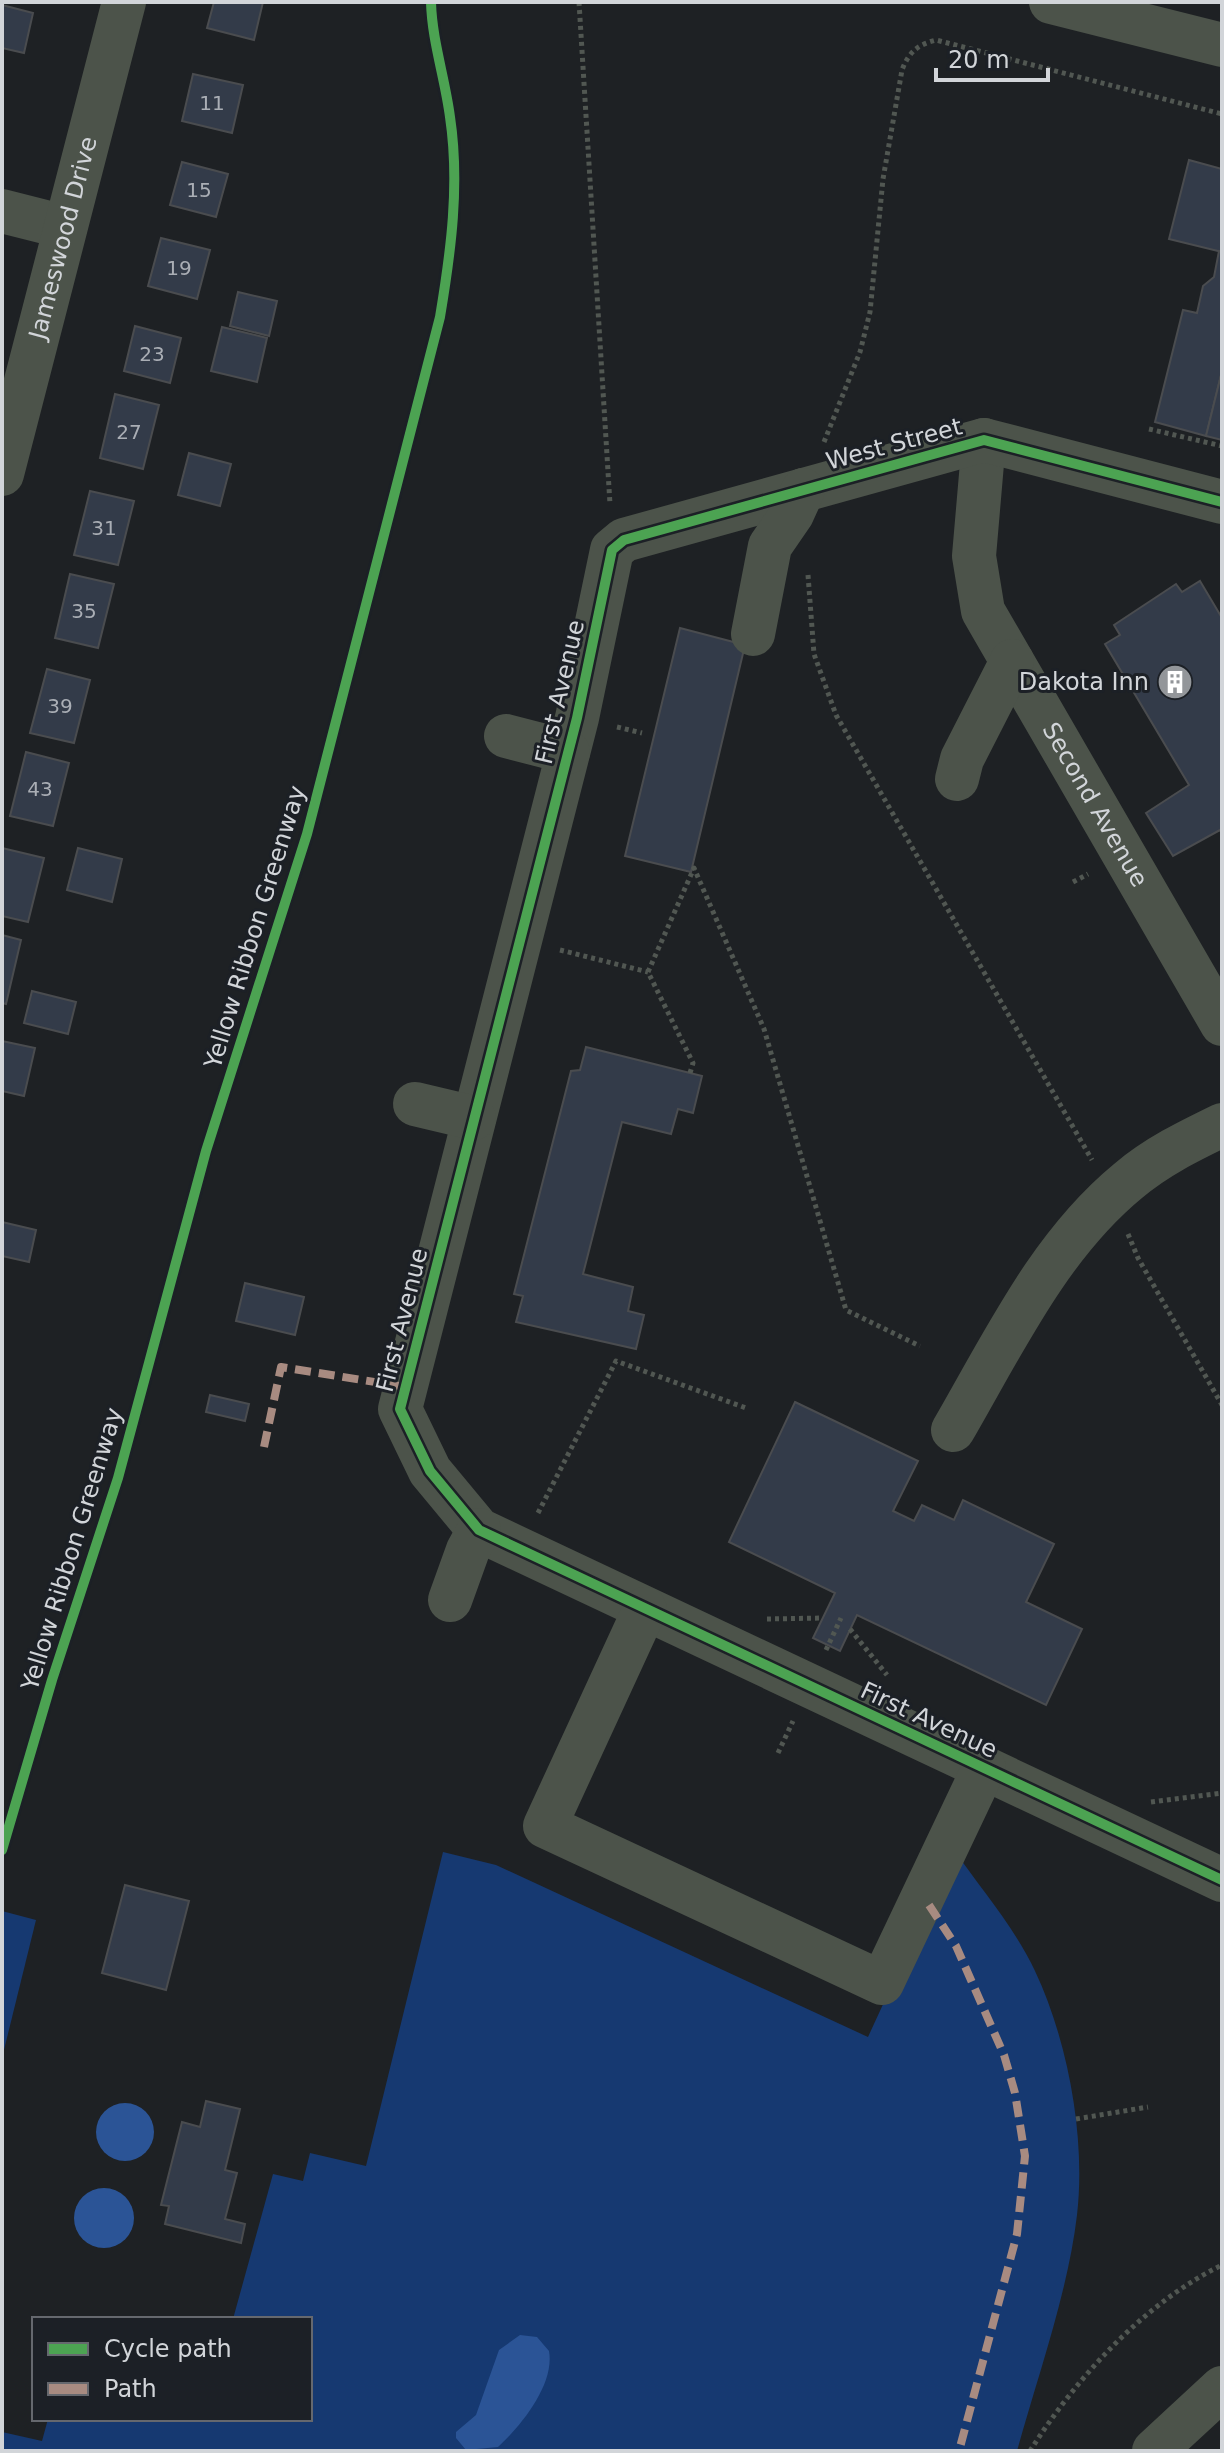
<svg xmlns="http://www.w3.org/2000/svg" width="1224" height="2453" viewBox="0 0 1224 2453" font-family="'DejaVu Sans',sans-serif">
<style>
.green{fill:#163971}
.water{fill:#2b5496}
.building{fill:#333b49;stroke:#4a4c4f;stroke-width:2}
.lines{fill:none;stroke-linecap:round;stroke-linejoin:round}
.path{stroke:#515752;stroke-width:5;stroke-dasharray:4 4;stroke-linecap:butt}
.minor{stroke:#4c534a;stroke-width:44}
.quiet{stroke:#a88b81;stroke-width:8;stroke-dasharray:16 8;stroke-linecap:butt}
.cycleway-casing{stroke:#1c2026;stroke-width:15}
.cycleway{stroke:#4ca352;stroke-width:10}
.labels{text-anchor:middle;stroke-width:6;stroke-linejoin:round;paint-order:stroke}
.number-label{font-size:20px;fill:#aaaeb5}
.street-label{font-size:24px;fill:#d2d5d9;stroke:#1c2026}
.poi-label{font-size:24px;fill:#d2d5d9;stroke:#1c2026;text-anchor:end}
</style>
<rect width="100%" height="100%" fill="#1e2124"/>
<g class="green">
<path d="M954,1850C981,1889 1015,1928 1035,1971C1068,2041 1086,2138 1077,2215C1068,2292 1038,2375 1017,2451H2V2432L42,2441L48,2419H310V2319H233L273,2174L303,2181L310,2153L366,2166L443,1852L496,1865L868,2037Z"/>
<polygon points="2,1911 36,1920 2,2058"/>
</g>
<g class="water">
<circle cx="125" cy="2132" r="29"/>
<circle cx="104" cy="2218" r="30"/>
<path d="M520,2335L537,2337L549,2351C555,2384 521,2426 498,2447L466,2450L456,2438V2432L476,2415L499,2350Z"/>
</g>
<g class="building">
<polygon points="214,2 263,2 254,40 207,28"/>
<polygon points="2,5 33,13 24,53 2,48"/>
<polygon points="193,74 243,85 232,133 182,121"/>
<polygon points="1189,160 1222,169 1222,252 1169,239"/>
<polygon points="182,162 228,174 216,217 170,205"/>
<polygon points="161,238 210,250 197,299 148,286"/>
<polygon points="1219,251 1222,252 1222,371 1206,436 1155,422 1183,310 1197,313 1203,286 1214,277"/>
<polygon points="238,292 277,301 269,336 230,326"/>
<polygon points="135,326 181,338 170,383 124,371"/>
<polygon points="222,327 267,338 257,382 211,371"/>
<polygon points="1222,371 1222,440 1206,436"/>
<polygon points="115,394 159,405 143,469 100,458"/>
<polygon points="189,453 231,464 220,506 178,495"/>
<polygon points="90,491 134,501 118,565 74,555"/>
<polygon points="70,574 114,584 98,648 55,638"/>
<polygon points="1200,581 1222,618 1222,834 1220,830 1173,856 1146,813 1189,785 1105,644 1120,635 1114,625 1176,584 1182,592"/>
<polygon points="680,628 745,645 691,872 625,856"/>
<polygon points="47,669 90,680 74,743 30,733"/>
<polygon points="26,752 69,763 53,826 10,816"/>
<polygon points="2,848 44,858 28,922 2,916"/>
<polygon points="78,848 122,859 112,902 67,890"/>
<polygon points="2,935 21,940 6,1004 2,1003"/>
<polygon points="32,991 76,1002 68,1034 24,1023"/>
<polygon points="2,1041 35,1048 24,1096 2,1091"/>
<polygon points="586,1047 702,1076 693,1113 678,1109 671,1134 622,1122 583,1274 633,1287 628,1311 644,1315 636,1349 516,1322 523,1296 514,1294 571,1071 580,1070"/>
<polygon points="2,1222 36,1230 29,1262 2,1256"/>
<polygon points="245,1283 304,1297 295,1335 236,1321"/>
<polygon points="210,1395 249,1404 245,1421 206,1412"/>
<polygon points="795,1402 918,1461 893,1511 914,1521 922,1505 954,1520 963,1500 1054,1544 1026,1602 1082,1629 1046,1705 857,1615 840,1651 813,1638 835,1593 729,1542"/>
<polygon points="125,1885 189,1901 166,1990 102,1973"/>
<polygon points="206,2101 240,2109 225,2170 237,2173 225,2219 245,2224 241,2243 165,2224 169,2206 161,2205 182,2122 200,2127"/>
</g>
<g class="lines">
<g class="path">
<polyline points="579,2 610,504"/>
<polyline points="1149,429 1222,446"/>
<path d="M824,442L860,352L870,312L883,179L902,70C909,52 917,45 936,40L1222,114"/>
<polyline points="808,575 814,654 836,715 1092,1160"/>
<polyline points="617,727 642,733"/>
<polyline points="1073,882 1088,874"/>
<polyline points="560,950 648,972"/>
<polyline points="690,1073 693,1063 648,972 694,868 764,1029 846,1310 920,1346"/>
<polyline points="1128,1234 1138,1258 1222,1405"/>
<polyline points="538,1513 616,1361 746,1408"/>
<polyline points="767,1619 822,1618"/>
<polyline points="850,1629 887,1675"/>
<polyline points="826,1650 841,1618"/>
<polyline points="778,1753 793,1721"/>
<polyline points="1151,1802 1222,1793"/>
<polyline points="1076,2119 1148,2107"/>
<path d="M1030,2451C1076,2378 1144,2303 1222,2265"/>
</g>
<g class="minor">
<polyline points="1051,2 1222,45"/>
<polyline points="2,211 65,227"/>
<path id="s1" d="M984,440L974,556L983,611L1222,1024"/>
<path id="s2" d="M2,474L124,2"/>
<polyline points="1222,502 984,440 624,540 612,550 577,718 400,1409 430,1471 479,1530 1222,1880"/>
<polyline points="753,634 770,546 792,514 803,490"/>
<polyline points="506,736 568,752"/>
<polyline points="957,779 962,759 1012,661"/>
<polyline points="415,1104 474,1118"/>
<path d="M953,1430C1003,1344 1049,1246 1128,1181C1156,1157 1189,1141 1222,1125"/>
<polyline points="450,1600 468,1550 479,1530"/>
<polyline points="645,1609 545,1826 882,1983 984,1768"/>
<polyline points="1154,2451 1222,2388"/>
</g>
<g class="quiet">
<polyline points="264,1447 281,1367 406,1387"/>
<polyline points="929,1905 956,1946 1004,2055 1015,2093 1025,2156 1017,2234 959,2451"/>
</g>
<defs>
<g id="cycleway">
<polyline points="1222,502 984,440 624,540 612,550 577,718 400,1409 430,1471 479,1530 1222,1880"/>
<path d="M2,1850L52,1680L118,1478L206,1151L307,834L440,317C451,251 460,184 450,117C445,78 432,41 431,2"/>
</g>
</defs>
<use href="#cycleway" class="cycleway-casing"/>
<use href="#cycleway" class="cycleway"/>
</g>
<defs>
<symbol id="building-disc" viewBox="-11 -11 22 22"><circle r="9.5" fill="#93969a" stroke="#1c2026"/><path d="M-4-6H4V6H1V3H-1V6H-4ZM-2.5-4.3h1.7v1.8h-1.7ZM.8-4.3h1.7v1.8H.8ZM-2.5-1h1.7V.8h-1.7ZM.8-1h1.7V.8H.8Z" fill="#fff"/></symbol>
</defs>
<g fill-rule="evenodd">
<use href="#building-disc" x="1155" y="662" width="40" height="40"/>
</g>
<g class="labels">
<g class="number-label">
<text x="212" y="110">11</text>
<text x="199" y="197">15</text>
<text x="179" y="275">19</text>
<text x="152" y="361">23</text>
<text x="129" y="439">27</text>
<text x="104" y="535">31</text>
<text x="84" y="618">35</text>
<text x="60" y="713">39</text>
<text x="40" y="796">43</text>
</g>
<g class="street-label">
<text dy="8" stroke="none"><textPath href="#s2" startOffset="244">Jameswood Drive</textPath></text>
<text transform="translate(894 444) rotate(-15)" y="8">West Street</text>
<text transform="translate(560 692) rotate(-77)" y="8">First Avenue</text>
<text dy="8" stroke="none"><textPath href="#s1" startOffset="396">Second Avenue</textPath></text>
<text transform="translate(255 927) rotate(-73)" y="8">Yellow Ribbon Greenway</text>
<text transform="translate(402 1320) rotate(-76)" y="8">First Avenue</text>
<text transform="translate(72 1549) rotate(-73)" y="8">Yellow Ribbon Greenway</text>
<text transform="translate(929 1720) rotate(25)" y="8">First Avenue</text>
</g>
<g class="poi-label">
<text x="1149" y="690">Dakota Inn</text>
</g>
</g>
<rect width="1224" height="2453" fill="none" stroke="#d2d5d9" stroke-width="8"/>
<rect x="32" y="2317" width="280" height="104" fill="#1c2026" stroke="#65686e" stroke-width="2"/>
<rect x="48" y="2343" width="40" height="12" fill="#4ca352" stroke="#65686e" stroke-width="2"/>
<text x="104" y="2357" font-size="24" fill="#d2d5d9">Cycle path</text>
<rect x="48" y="2383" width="40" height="12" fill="#a88b81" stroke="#65686e" stroke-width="2"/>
<text x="104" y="2397" font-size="24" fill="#d2d5d9">Path</text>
<path d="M936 68v12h112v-12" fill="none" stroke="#d2d5d9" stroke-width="4"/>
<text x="948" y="68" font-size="24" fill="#d2d5d9" stroke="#1c2026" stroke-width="6" paint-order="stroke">20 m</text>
</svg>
